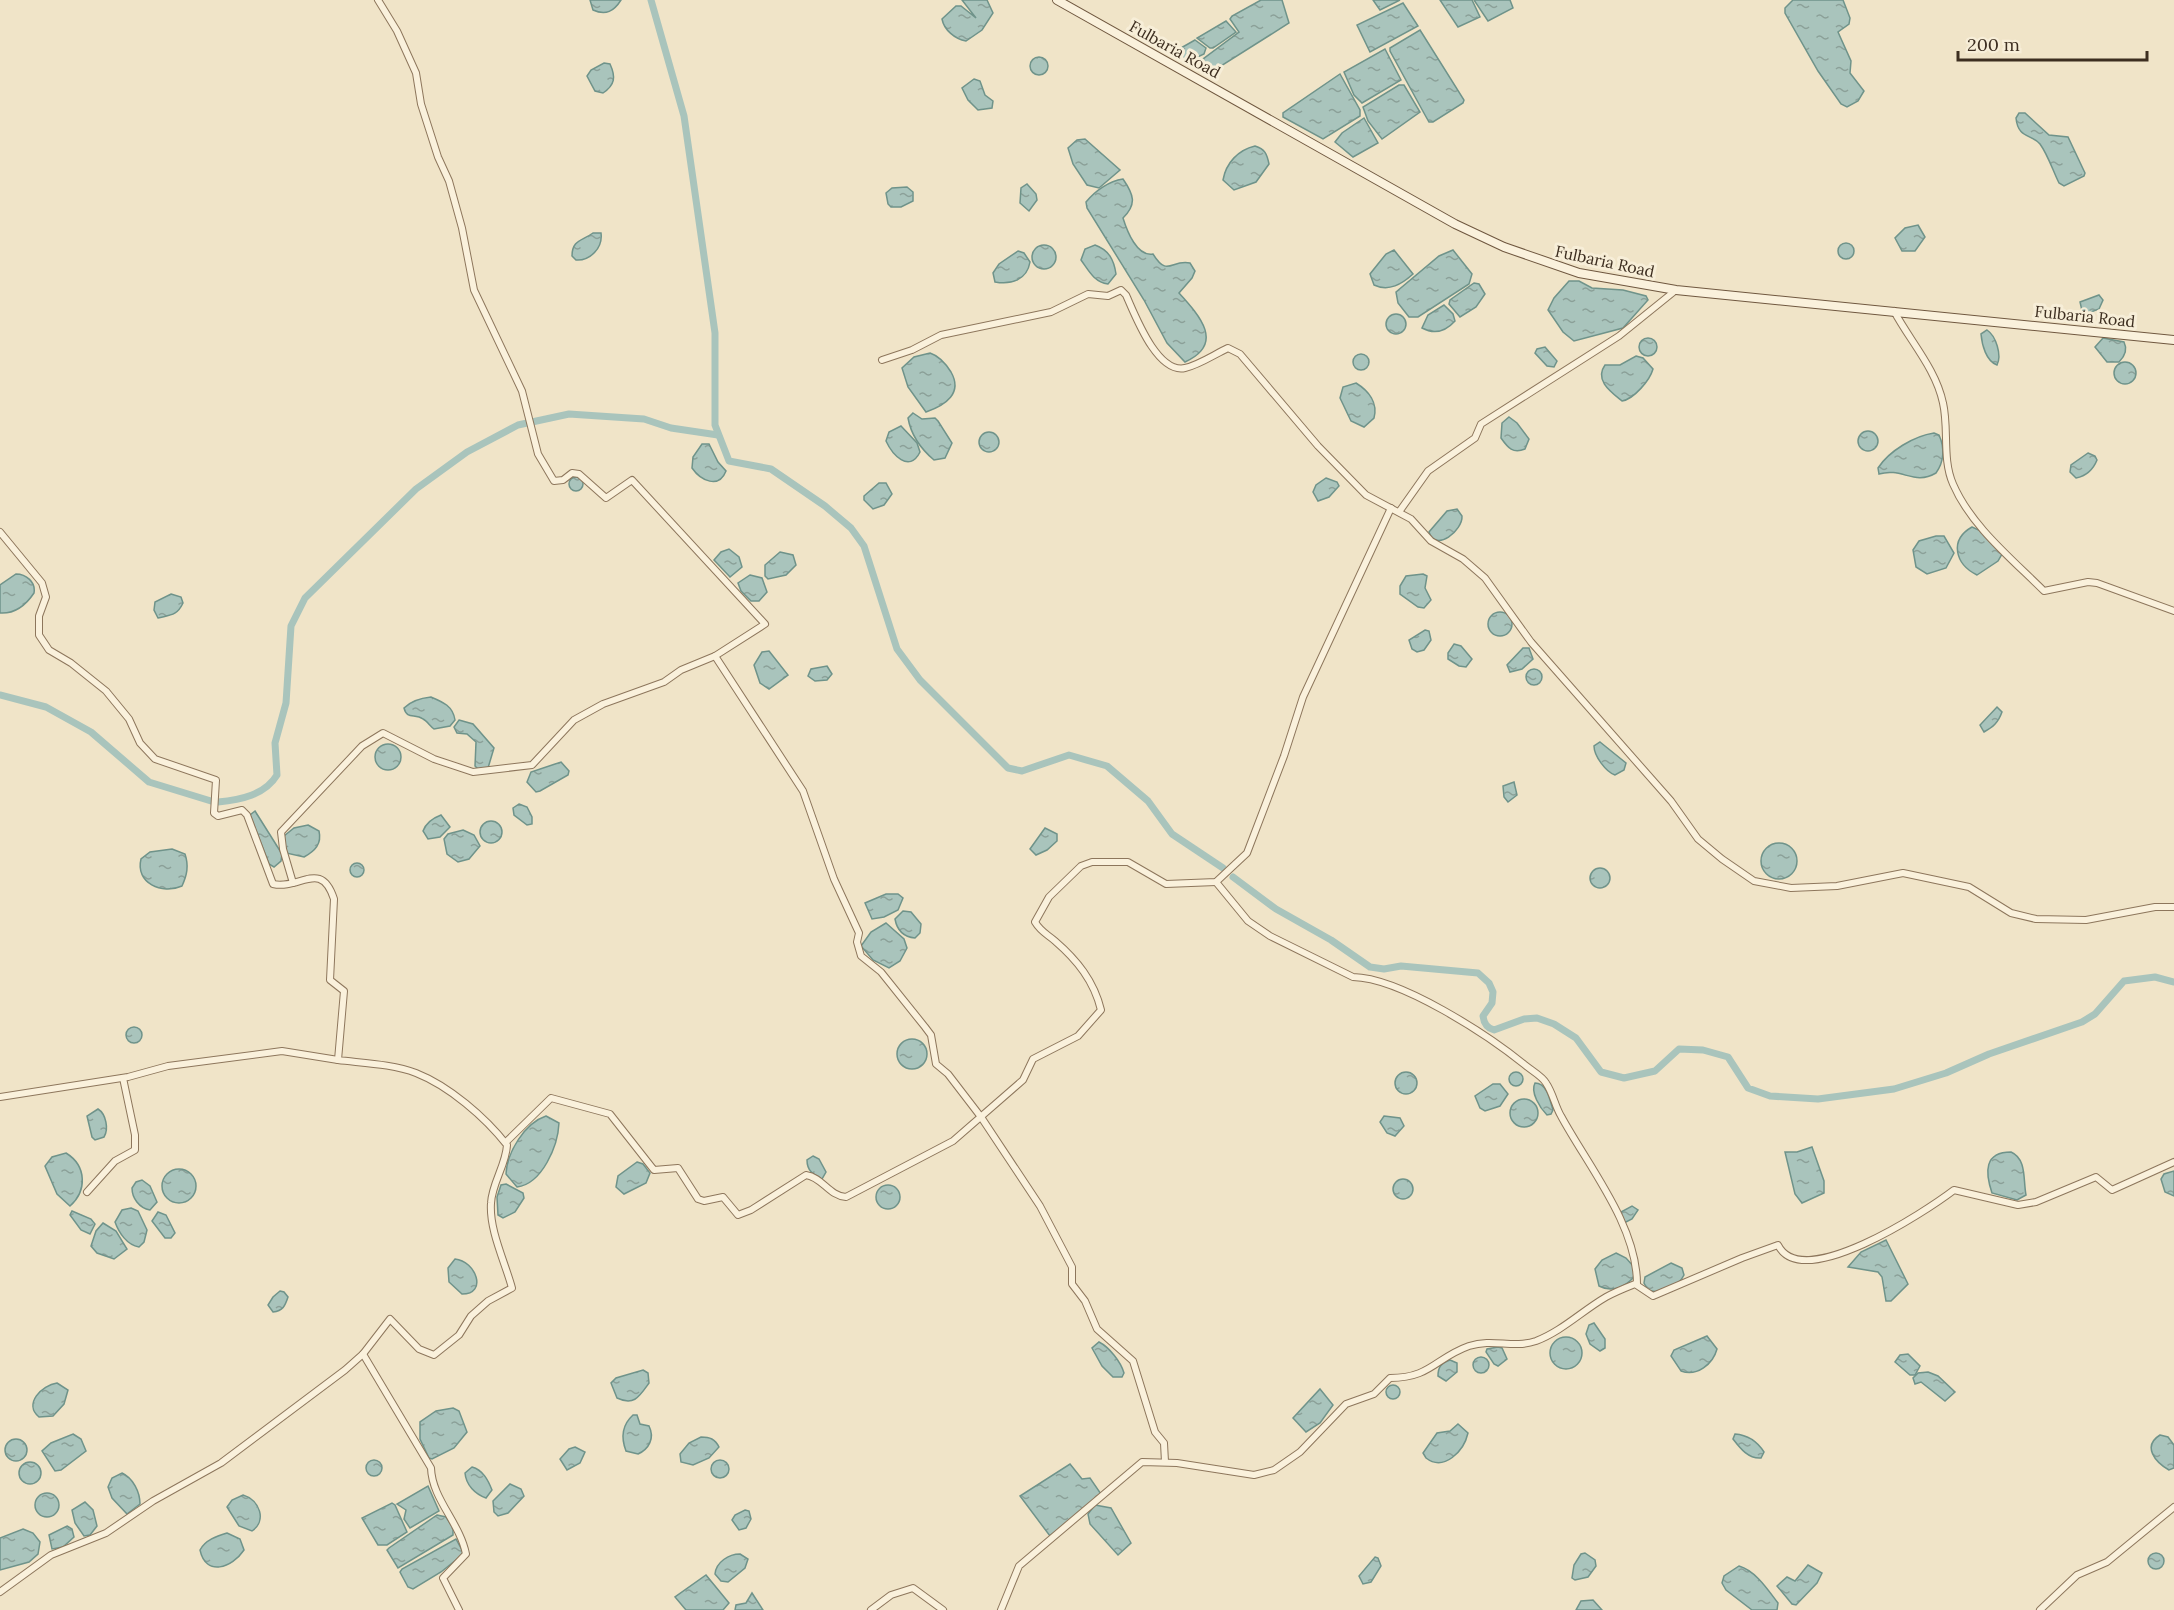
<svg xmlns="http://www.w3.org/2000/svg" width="2174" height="1610" viewBox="0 0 2174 1610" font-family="Lora,serif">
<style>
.water{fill:url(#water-ripples);stroke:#6f938a;stroke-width:1.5}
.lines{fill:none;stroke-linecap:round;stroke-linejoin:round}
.canal{stroke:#a9c4bc;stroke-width:7}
.street-casing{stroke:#8d765c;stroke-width:8}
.secondary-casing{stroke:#6f573f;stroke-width:10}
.street{stroke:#faf1dc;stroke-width:6}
.secondary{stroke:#faf1dc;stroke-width:8}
.labels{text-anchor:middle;stroke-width:6;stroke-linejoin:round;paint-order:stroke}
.street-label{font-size:16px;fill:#3d2e20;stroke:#f7eed8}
</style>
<defs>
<pattern id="water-ripples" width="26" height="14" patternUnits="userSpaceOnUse" patternTransform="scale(1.5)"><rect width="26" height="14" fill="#a9c4bc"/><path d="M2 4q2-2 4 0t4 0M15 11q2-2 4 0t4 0" fill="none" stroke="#8ba098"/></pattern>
</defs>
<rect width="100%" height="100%" fill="#f0e4c8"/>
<g class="water">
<path d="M590,0H621C614,11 606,16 593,10Z"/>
<path d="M962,0H987L993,13L982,30L966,41C955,39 944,30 942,19L956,6H961L976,18Z"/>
<polygon points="1261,0 1282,0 1289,23 1210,73 1195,65 1239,32 1230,19 1232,16"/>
<polygon points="1373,0 1400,0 1380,10"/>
<polygon points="1440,0 1472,0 1480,17 1458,27"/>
<polygon points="1474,0 1510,0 1513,8 1488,21"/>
<polygon points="1793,0 1843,0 1850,18 1849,24 1838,32 1851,61 1850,73 1864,91 1858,101 1847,107 1841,104 1818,71 1785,13 1785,8"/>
<polygon points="1403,3 1418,26 1370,52 1357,25"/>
<polygon points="1226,21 1236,32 1213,48 1210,48 1197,38"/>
<polygon points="1420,30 1464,100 1463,103 1433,122 1429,122 1425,115 1390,51 1390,48"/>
<polygon points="1195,40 1206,48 1204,54 1187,62 1172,53"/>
<polygon points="1385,49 1401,80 1362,103 1354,95 1344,72"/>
<circle cx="1039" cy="66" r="9"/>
<path d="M604,63L610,64C616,77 615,85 603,93L595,91L587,76L591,70Z"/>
<polygon points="1340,74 1360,110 1360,116 1323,139 1283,117 1283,113"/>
<polygon points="974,79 980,81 985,95 993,101 992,108 978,110 968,100 962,88"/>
<polygon points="1399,85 1404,85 1420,112 1382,139 1368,121 1363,107"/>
<path d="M2019,113H2025L2049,135L2068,137L2085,173L2084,176L2064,186L2059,183C2053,171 2048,155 2040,144C2032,134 2018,139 2016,118Z"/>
<polygon points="1364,118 1378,143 1353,157 1335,142 1342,133"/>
<polygon points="1085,139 1120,170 1099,188 1087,185 1073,164 1068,148 1077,140"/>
<path d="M1255,146C1265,149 1267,154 1269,164L1256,182L1234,190L1223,180C1226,163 1238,150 1255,146Z"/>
<path d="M1123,179C1134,195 1137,204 1123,218C1127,231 1137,257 1153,254C1168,278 1171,259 1190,263L1195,271L1192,278L1179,293C1200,316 1225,344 1185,362L1167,343L1144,300L1087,208L1086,202C1095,191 1109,181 1123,179Z"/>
<polygon points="1027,184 1036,194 1037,200 1029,211 1020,203 1021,188"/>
<polygon points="907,187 913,192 913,201 901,207 891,207 888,204 886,193 892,188"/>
<polygon points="1918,225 1925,237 1915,251 1902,251 1895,238 1905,228"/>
<path d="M593,233H601C603,248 590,261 576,260L572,256C572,240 582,241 593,233Z"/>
<circle cx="1846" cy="251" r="8"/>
<circle cx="1044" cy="257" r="12"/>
<path d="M1095,245C1109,250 1114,260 1116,274L1108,284C1094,282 1089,271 1081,260L1085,249Z"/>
<path d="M1394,250L1413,274C1402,284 1389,292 1374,285L1370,274L1386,254Z"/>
<polygon points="1453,250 1472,274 1469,284 1418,317 1409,317 1398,303 1396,292 1439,256"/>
<path d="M1018,251L1024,253L1030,262C1027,280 1011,285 995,282L993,273L999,264Z"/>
<polygon points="1569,281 1579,281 1592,288 1623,290 1646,296 1648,300 1623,328 1574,341 1563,332 1548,310 1554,298"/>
<polygon points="1474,283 1479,284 1485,294 1476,307 1460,317 1449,304 1450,300"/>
<polygon points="2099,295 2103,300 2099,309 2083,315 2080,302"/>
<path d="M1444,305L1453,314L1455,321C1446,331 1435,335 1422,328L1428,315Z"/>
<circle cx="1396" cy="324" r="10"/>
<path d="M1987,330C1996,336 2002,355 1997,365C1986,361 1982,345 1981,334Z"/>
<path d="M2103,338L2124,342C2128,350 2125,356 2119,362H2107L2095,347Z"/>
<circle cx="1648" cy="347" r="9"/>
<polygon points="1545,347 1557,361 1554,367 1547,366 1535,353 1537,349"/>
<path d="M930,353C939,356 946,364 951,372C963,393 946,405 926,412L908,387L902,368L914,357Z"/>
<circle cx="1361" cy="362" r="8"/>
<path d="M1636,356L1643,358L1653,369C1650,380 1634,399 1622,401C1611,392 1594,380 1605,365H1620Z"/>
<circle cx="2125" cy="373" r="11"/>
<path d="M1356,383C1369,391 1378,403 1374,418L1364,427L1351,421L1340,398L1343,387Z"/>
<path d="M913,413L922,419L935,418L938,421L952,443L945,458L934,460C921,449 911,435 908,418Z"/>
<path d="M1509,417L1517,423L1529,439L1525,449C1513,454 1508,448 1501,438L1502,423Z"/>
<path d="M901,426L917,443L920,452C909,474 892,454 886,441L889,432Z"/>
<circle cx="1868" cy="441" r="10"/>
<circle cx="989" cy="442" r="10"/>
<path d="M1934,433L1939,435C1945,448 1944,462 1936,473C1914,486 1902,467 1879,474L1878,468C1889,451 1914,436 1934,433Z"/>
<path d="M702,444H709L718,462L726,471C719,489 701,481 692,468L693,457Z"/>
<path d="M2088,453L2095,456L2097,460C2093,470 2086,476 2076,478L2070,472L2071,465Z"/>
<circle cx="576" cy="484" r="7"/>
<polygon points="1326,478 1337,482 1339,486 1329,497 1318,501 1313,492 1316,485"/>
<polygon points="879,483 886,483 892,494 884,505 873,509 864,500 864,496"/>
<path d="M1457,509L1462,516C1463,530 1436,553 1429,532L1447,511Z"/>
<path d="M1972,527L1981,531L2002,554L1998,561L1977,575C1955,564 1949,540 1972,527Z"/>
<polygon points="1936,536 1944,536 1954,553 1946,568 1927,574 1916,567 1913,550 1919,541"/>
<polygon points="729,549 739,557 742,567 730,577 714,560 721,552"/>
<polygon points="780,552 793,555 796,565 786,575 768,579 765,576 765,565"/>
<path d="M16,574C26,574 36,582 34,593C26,605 15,614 0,613V585Z"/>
<polygon points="1423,574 1427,576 1425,588 1431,600 1424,608 1418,607 1400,594 1400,586 1406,576"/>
<polygon points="750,575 762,578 767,592 759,601 751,601 741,591 738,583"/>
<path d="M171,594L181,597L183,603C177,616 170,615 158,618L154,610L155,602Z"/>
<circle cx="1500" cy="624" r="12"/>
<polygon points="1425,630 1429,631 1431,640 1424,650 1417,652 1412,649 1409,640"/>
<polygon points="1454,644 1461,646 1472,659 1466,667 1459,666 1448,659 1448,653"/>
<polygon points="1523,648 1529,648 1533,659 1522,669 1510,672 1507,665"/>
<polygon points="769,651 788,675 769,689 760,683 754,665 762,652"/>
<polygon points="827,666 832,674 827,680 815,681 808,676 811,669"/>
<circle cx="1534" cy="677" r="8"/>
<path d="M431,697C443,702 453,706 455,720L450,726L434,729C430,726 427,721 423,719C415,713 407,720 404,708C411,701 421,698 431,697Z"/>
<path d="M1997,707L2002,712C1998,723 1993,727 1984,732L1980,725Z"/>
<polygon points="459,720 473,724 494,748 488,768 478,769 475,766 476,742 467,734 457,733 454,727"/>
<path d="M1600,742L1626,763L1624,770L1615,775C1606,772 1594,756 1594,746Z"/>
<circle cx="388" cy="757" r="13"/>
<polygon points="561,762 569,771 568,775 540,791 536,792 527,782 531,772"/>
<polygon points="1514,782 1517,795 1508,802 1504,797 1503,786"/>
<polygon points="519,804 527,807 532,817 532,824 527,825 514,815 513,808"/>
<polygon points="255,811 282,854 281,861 274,867 269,864 250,815"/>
<path d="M441,815L450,827L440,837L428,839L423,831C426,823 433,818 441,815Z"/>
<circle cx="491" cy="832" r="11"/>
<path d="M308,825L319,831C322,844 315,851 304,857L286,853L284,836L294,828Z"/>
<polygon points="1045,828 1057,834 1057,841 1047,850 1036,855 1030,849"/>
<polygon points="463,830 474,835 480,846 469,859 458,862 447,854 444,839 448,834"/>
<circle cx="1779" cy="861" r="18"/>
<path d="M172,849L185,854C189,866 187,875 182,886C162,895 135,883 141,859L150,852Z"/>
<circle cx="357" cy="870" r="7"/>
<circle cx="1600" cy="878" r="10"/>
<polygon points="886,894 898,894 903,898 898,910 884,917 872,919 865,903"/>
<path d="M903,911L911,912L921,924L920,933L915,938C904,937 897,930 895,919Z"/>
<polygon points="886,923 904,939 907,948 900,961 889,968 873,960 861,946 871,932"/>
<circle cx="134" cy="1035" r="8"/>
<circle cx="912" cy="1054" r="15"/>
<circle cx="1516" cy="1079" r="7"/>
<circle cx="1406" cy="1083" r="11"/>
<path d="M1535,1083C1547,1083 1550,1100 1553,1110L1551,1114L1547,1115C1540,1108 1530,1092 1535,1083Z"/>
<polygon points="1493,1084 1500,1084 1508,1094 1500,1106 1485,1111 1480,1108 1475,1096"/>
<circle cx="1524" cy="1113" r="14"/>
<path d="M98,1109C106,1114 109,1129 104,1137L95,1140L92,1137L87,1116Z"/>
<path d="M546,1116L559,1123C558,1146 542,1184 517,1187L506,1174C507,1152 525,1123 546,1116Z"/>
<polygon points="1384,1116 1400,1118 1404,1126 1395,1136 1387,1133 1380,1122"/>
<polygon points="1812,1147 1824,1181 1824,1193 1802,1203 1795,1194 1785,1152 1797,1152"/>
<path d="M2011,1152C2027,1159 2023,1180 2026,1195L2017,1200L1992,1193C1985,1172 1984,1152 2011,1152Z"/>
<path d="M66,1153C87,1166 87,1191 70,1206L57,1194L45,1166L52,1157Z"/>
<path d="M813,1156L819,1159L826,1172L822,1179C813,1174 807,1171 807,1160Z"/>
<polygon points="637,1162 643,1164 650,1173 646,1183 624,1194 616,1187 618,1176"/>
<circle cx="179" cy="1186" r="17"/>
<polygon points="2174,1171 2174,1196 2165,1192 2161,1179 2164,1174"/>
<circle cx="1403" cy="1189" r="10"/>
<path d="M142,1180L150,1186L157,1202L150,1210C139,1208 132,1198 132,1188L136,1182Z"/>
<polygon points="506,1184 523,1193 524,1198 515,1212 503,1218 498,1215 497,1197 501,1185"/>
<circle cx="888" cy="1197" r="12"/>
<polygon points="1632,1206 1638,1210 1632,1219 1624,1223 1619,1213"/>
<path d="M131,1208L138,1211L147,1230L144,1242L139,1247C127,1245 119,1233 115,1222L122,1210Z"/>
<polygon points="72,1211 91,1219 95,1224 90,1234 81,1230 70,1215"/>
<polygon points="158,1212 166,1215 175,1233 171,1238 165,1238 152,1221"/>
<polygon points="103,1223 116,1231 127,1249 114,1259 97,1253 91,1246 96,1231"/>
<polygon points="1886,1240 1908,1284 1891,1301 1886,1301 1882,1277 1878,1272 1848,1267 1861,1252"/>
<path d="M1616,1253L1626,1258L1634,1267V1277C1625,1287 1612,1293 1599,1286L1595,1269L1602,1260Z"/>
<path d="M455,1259C476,1261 488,1294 462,1294L449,1282L448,1268Z"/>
<path d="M1671,1263L1682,1268L1684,1275C1679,1286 1659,1295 1648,1290L1644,1283L1645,1277Z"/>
<path d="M280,1291L284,1292L288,1297C285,1306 283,1311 273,1312L268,1305L273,1297Z"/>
<polygon points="1594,1323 1605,1339 1605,1348 1600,1351 1590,1344 1586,1334 1589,1325"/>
<path d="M1707,1336L1717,1349C1713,1364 1697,1377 1681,1371L1671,1356L1674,1350Z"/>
<circle cx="1566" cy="1353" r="16"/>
<path d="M1099,1342C1109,1347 1121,1362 1124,1373L1122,1377H1113L1102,1366L1092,1348Z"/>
<polygon points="1498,1347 1502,1348 1507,1359 1498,1366 1494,1364 1486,1352 1487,1349"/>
<polygon points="1908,1354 1920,1366 1915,1375 1910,1375 1895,1362 1900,1355"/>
<circle cx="1481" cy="1365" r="8"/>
<path d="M1450,1360L1457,1363V1372L1446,1381L1438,1376C1438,1367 1441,1363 1450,1360Z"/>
<path d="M643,1370L648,1373L649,1383C639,1397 634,1406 617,1398L611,1383L616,1378Z"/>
<polygon points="1928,1372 1938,1376 1955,1392 1945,1401 1921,1382 1915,1384 1913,1378 1918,1373"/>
<path d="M57,1383L68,1390L64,1404L53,1416L39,1417C23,1404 42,1385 57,1383Z"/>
<circle cx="1393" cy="1392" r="7"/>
<polygon points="1320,1389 1333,1405 1320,1423 1306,1432 1293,1418"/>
<polygon points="453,1408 459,1411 467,1432 454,1448 432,1459 429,1458 420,1439 420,1422 436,1411"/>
<path d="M633,1415H637L640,1424L649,1426C655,1438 649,1449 638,1454L626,1451C621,1438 622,1425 633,1415Z"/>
<path d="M1458,1424L1468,1433C1464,1451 1444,1472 1426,1458L1423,1453L1437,1433L1450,1431Z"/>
<polygon points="73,1434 81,1439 86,1451 61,1470 55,1471 42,1451 51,1443"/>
<path d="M1735,1434C1748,1435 1757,1441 1764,1452L1761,1458C1748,1459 1740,1448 1733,1439Z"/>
<path d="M2160,1435L2168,1437L2174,1445V1468L2169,1470C2155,1462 2142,1446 2160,1435Z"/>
<path d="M701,1437C710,1437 715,1439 719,1447L709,1458L693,1465L681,1462L680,1454L689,1443Z"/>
<circle cx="16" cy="1450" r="11"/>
<polygon points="575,1447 585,1452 580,1463 567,1470 560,1459 569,1449"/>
<circle cx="720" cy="1469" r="9"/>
<circle cx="374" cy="1468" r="8"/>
<circle cx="30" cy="1473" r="11"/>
<polygon points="1070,1464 1082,1479 1090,1478 1101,1494 1050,1536 1020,1496"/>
<path d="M472,1467C483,1470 488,1480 492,1490L486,1498C475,1494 466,1485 465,1473Z"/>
<path d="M122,1473C133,1478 140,1492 140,1504L127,1514L112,1498L108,1487L112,1478Z"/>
<polygon points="510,1484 521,1489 524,1496 508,1513 498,1516 494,1512 493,1501"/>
<polygon points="428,1486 439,1511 410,1528 404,1519 406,1510 397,1504"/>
<circle cx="47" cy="1505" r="12"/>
<path d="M243,1495C260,1500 267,1521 252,1531L239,1526L227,1507L232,1500Z"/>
<polygon points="85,1502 93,1510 97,1526 90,1535 84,1536 75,1523 72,1510"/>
<polygon points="392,1503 395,1505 407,1532 387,1545 378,1545 362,1518"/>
<polygon points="1095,1505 1111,1508 1131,1543 1118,1555 1090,1524 1088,1514"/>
<polygon points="745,1510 749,1511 751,1519 746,1528 739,1530 732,1520 735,1515"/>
<polygon points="437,1515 446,1517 453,1528 453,1535 398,1568 387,1550 389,1548"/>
<polygon points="67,1526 72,1529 74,1537 63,1547 52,1549 49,1535"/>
<polygon points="23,1529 33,1533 40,1542 38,1554 29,1562 0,1570 0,1538"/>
<path d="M227,1533L240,1539L244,1550C232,1568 206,1577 200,1550C205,1540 217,1536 227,1533Z"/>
<polygon points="456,1539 463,1552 461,1556 441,1572 413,1589 408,1587 400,1572 402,1569"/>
<polygon points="1585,1553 1595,1560 1596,1566 1588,1577 1575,1580 1572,1578 1574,1565 1581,1554"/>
<circle cx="2156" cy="1561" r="8"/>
<path d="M740,1554L748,1559L745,1568L728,1582L721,1581L715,1574C716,1562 729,1554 740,1554Z"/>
<polygon points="1375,1557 1378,1558 1381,1566 1371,1582 1363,1584 1359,1576"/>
<polygon points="1808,1565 1822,1573 1817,1583 1796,1605 1792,1604 1777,1586 1787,1577 1795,1581"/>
<path d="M1739,1566C1756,1571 1768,1590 1778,1603L1777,1610H1752L1726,1590L1722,1583L1724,1576Z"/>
<polygon points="706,1575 729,1603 723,1610 686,1610 675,1597"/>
<polygon points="752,1593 763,1610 735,1610 736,1605 746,1603"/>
<polygon points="1593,1600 1602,1610 1576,1610 1581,1601"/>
</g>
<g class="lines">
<g class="canal">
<polyline points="651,0 684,116 715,333 715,425 729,461 771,469 825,506 851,528 864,546 897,649 920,680 1008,768 1022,771 1069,755 1107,766 1148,801 1172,834 1223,868"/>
<polyline points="0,695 46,707 91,732 149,782 211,801"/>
<path d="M218,802C240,800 265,795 277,775L275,743L286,703L291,626L305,598L416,489L467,452L518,425L569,414L644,419L671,428L718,435"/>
<path d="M1233,877L1276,909L1331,940L1370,967L1384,969L1401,966L1478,973L1489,983L1493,992L1492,1003L1483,1016C1484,1024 1487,1028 1494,1030L1524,1019L1537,1018L1554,1024L1576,1038L1601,1072L1624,1078L1655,1071L1679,1049L1703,1050L1728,1057L1748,1088L1770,1096L1818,1099L1894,1089L1946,1073L1989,1054L2082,1022L2095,1014L2124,981L2155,977L2174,982"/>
</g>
<defs>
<g id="street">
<path d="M1894,311C1910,341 1936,369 1943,403C1949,429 1942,459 1953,484C1971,526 2012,559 2044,591L2088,582L2097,583L2174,611"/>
<path d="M882,360L912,350L941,335L1051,312L1088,294L1108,296L1121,290L1126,295C1135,315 1157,374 1185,368C1199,365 1215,354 1228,348L1240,354L1318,446L1366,495L1411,519L1431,541L1463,559L1485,578L1531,642L1671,801L1698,839L1722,859L1754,881L1791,888L1837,886L1903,873L1969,887L2011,913L2036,919L2086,920L2155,907H2174"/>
<polyline points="1399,512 1428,471 1475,438 1481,424 1619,336 1676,290"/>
<path d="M0,532L42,583L46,597L39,616V635L49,650L71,663L106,691L129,719L140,743L155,759L216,780L214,813L218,816L242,810L247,815L273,884C300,890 321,859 334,899L330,980L344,991L338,1060C362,1063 393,1064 416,1073C449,1086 485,1117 507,1145C506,1165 492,1183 491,1203C489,1230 505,1262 512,1288L488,1301L471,1316L459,1335L434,1355L419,1349L390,1319L363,1354L345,1370L221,1463L153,1501L106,1533L51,1555L0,1592"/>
<polyline points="715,656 803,791 834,879 859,933 857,942 861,956 881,972 925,1027 931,1035 936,1064 948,1074 981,1117 1040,1206 1072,1267 1072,1284 1085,1301 1097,1329 1133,1361 1155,1432 1164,1443 1165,1462"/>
<path d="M1216,882L1248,921L1270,936L1353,977C1401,978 1488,1035 1525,1065C1532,1071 1542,1076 1546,1083C1553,1093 1555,1106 1561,1116C1588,1166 1637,1225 1637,1284"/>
<polyline points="293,883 283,849 281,832 362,746 383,733 434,759 473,772 532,765 574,720 603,704 664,682 681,670 715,656 765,624 632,480 606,498 579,474 572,473 563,480 554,481 538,454 522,391 474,290 462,228 449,181 438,157 421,104 416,73 397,31 378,0"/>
<polyline points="0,1097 128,1077 168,1066 282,1051 338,1060"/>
<path d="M506,1142L551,1098L610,1114L654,1170L678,1168L698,1199L704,1201L723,1197L738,1215L751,1210L806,1175C822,1177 829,1196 846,1197L953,1141L1023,1080L1033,1059L1078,1036L1101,1010C1094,981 1077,960 1055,941C1047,934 1041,932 1035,922L1049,897L1081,866L1092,862H1128L1166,884L1216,882L1247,853L1284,756L1303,697L1391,508"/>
<polyline points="87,1192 115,1161 135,1150 135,1135 123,1078"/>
<path d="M363,1354L431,1468C432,1499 460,1523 466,1554L443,1578L459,1610"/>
<polyline points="871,1610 891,1595 913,1588 943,1610"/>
<path d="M1001,1610L1019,1566L1142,1462L1177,1463L1254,1475L1274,1470L1300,1452L1346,1404L1374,1394L1390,1378C1431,1378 1435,1358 1469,1346C1494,1338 1512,1349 1536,1341C1562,1331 1582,1311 1606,1297C1615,1292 1625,1288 1635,1284L1653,1296L1742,1258L1778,1245C1802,1293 1925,1212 1954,1190L2018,1205L2036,1202L2096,1177L2112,1190L2174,1162"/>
<polyline points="2040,1610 2077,1575 2107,1562 2174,1507"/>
</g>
<polyline id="secondary" points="1057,0 1455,224 1504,247 1579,273 1676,290 2174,340"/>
</defs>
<use href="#street" class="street-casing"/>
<use href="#secondary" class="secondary-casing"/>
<use href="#street" class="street"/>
<use href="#secondary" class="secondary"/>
</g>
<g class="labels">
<g class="street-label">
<text transform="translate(1175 49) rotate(29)" y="6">Fulbaria Road</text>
<text transform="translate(1605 261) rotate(12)" y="6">Fulbaria Road</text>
<text transform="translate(2085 316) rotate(6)" y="6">Fulbaria Road</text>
</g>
</g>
<path d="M1958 51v9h189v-9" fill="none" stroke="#3d2e20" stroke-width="3"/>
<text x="1967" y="51" font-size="18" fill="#3d2e20" stroke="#f7eed8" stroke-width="4.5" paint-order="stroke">200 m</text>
</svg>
